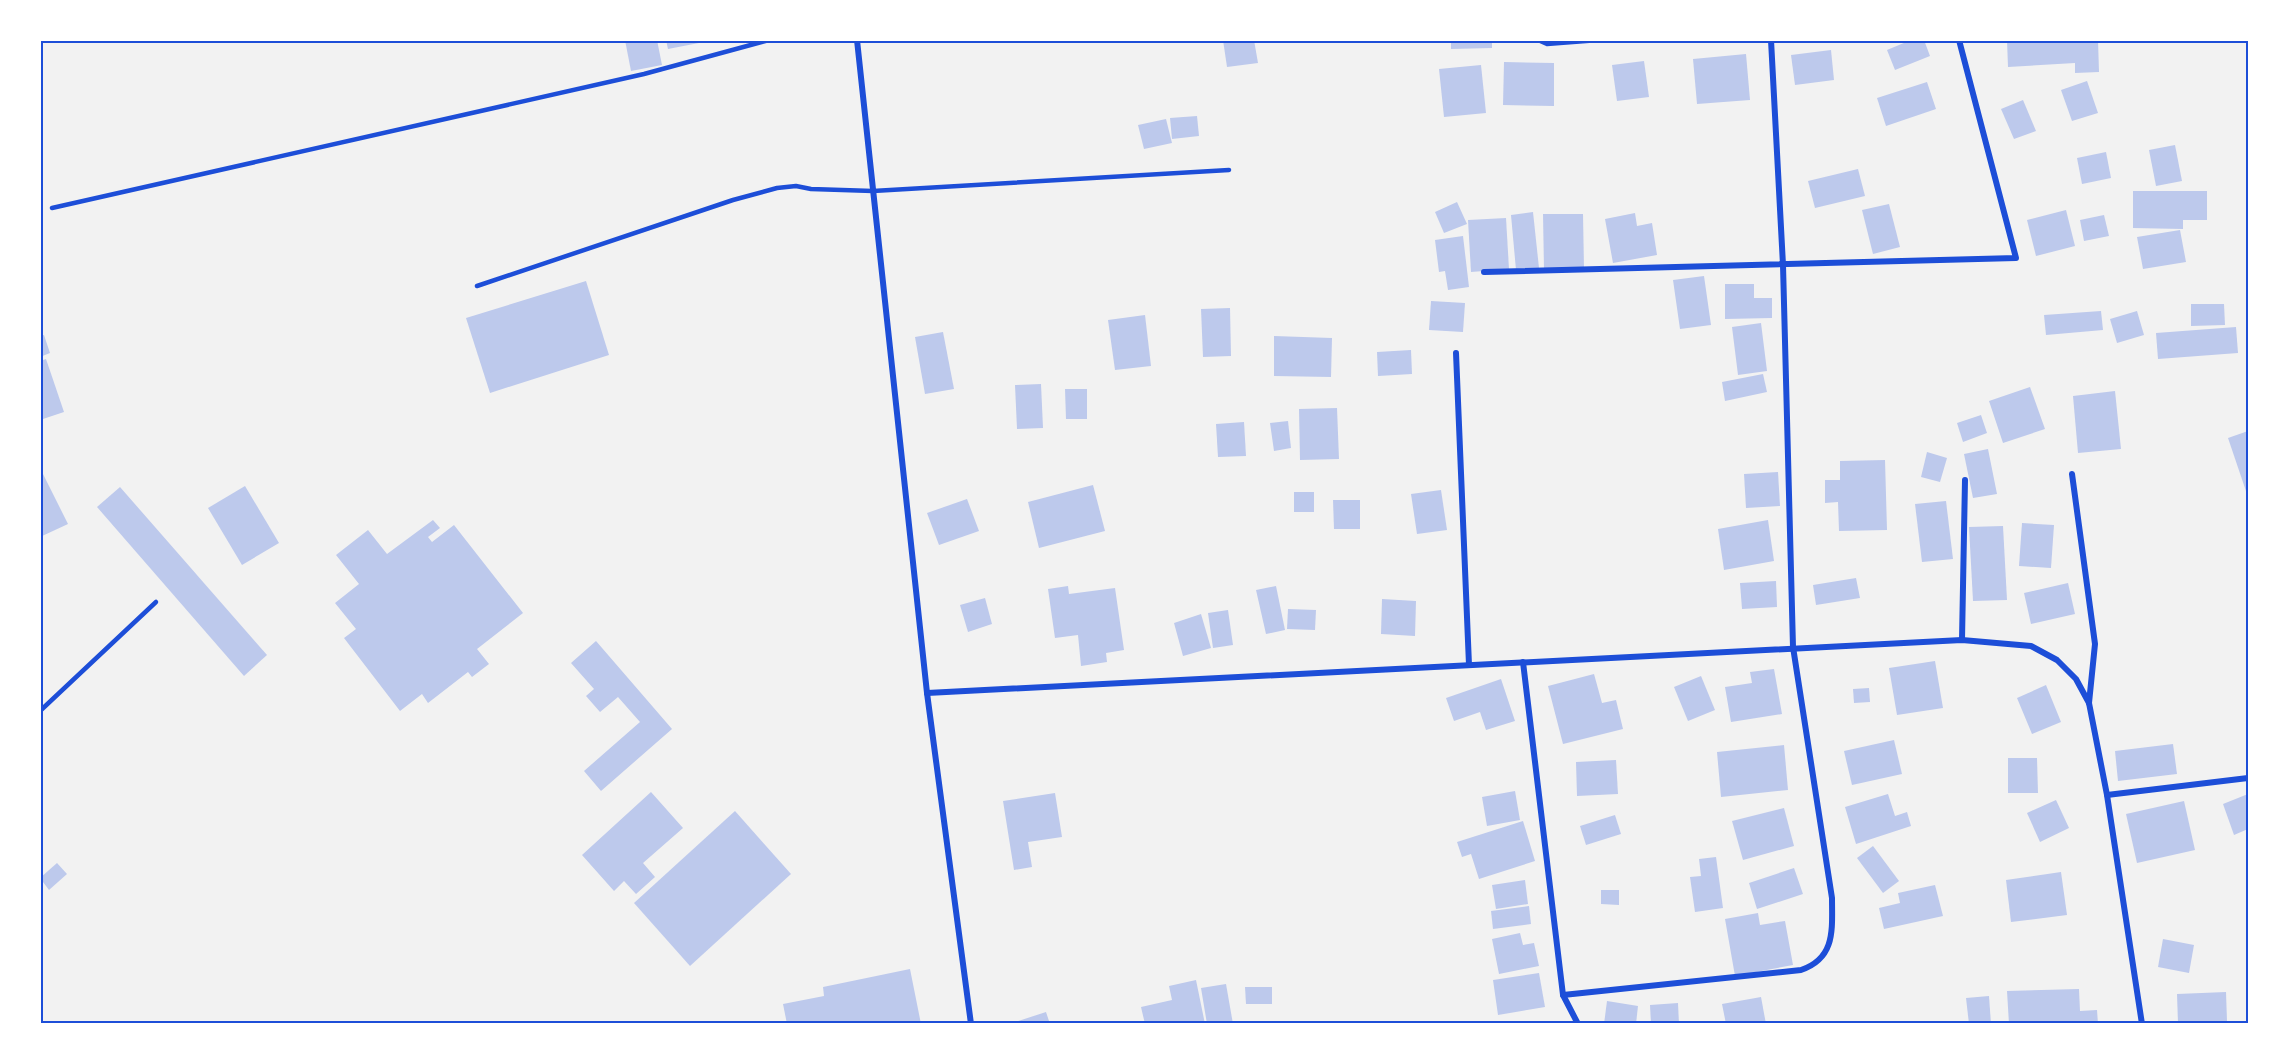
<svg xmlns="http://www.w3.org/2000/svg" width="2289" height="1064" viewBox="0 0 2289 1064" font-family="Jost,sans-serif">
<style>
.building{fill:#bdc9ec}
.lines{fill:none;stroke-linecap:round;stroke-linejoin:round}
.service{stroke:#1d4ed8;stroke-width:4.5}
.minor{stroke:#1d4ed8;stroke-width:6}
.neatline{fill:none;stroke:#1d4ed8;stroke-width:2}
</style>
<rect width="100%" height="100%" fill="#f2f2f2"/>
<g class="building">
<polygon points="625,40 657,40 662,65 631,71"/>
<polygon points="666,40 704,40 704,42 668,49"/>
<polygon points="1223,40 1254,40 1258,63 1227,67"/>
<polygon points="1451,40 1492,40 1492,48 1451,49"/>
<polygon points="1911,40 1924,40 1930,56 1895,70 1887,50"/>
<polygon points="2007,40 2098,40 2099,72 2075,73 2075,63 2008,67"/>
<polygon points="1831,50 1834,80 1795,85 1791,55"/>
<polygon points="1746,54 1750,100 1697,104 1693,59"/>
<polygon points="1644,61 1649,97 1617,101 1612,65"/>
<polygon points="1504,62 1554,63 1554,106 1503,105"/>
<polygon points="1481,65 1486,113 1444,117 1439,69"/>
<polygon points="2087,81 2098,113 2072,121 2061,90"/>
<polygon points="1927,82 1936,109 1886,126 1877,98"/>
<polygon points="2023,100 2036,131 2014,139 2001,109"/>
<polygon points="1197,116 1199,136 1172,139 1170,118"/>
<polygon points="1166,119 1172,143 1144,149 1138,125"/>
<polygon points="2175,145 2182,181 2156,186 2149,150"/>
<polygon points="2106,152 2111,178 2082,184 2077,158"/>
<polygon points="1858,169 1865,196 1815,208 1808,181"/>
<polygon points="2133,191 2207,191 2207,220 2183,220 2183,229 2133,228"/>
<polygon points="1457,202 1467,224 1444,233 1435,212"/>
<polygon points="1889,204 1900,247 1873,254 1862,210"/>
<polygon points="2066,210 2075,246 2036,256 2027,220"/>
<polygon points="1533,212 1539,268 1516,270 1511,215"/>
<polygon points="1635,213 1637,226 1652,223 1657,255 1613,263 1605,219"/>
<polygon points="1543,214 1583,214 1584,268 1544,269"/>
<polygon points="2104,215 2109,236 2084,241 2080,220"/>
<polygon points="1506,218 1509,269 1471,272 1468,220"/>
<polygon points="2180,230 2186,262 2143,269 2137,237"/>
<polygon points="1463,236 1469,287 1448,290 1445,271 1439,272 1435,240"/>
<polygon points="1704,276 1711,325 1680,329 1673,280"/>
<polygon points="586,281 609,355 490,393 466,318"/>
<polygon points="1725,284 1754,284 1754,298 1772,298 1772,318 1725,319"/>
<polygon points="1431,301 1465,303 1463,332 1429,330"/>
<polygon points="2191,304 2224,304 2225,325 2191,326"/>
<polygon points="1230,308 1231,356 1203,357 1201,309"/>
<polygon points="2101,311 2103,330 2046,335 2044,315"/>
<polygon points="2137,311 2144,335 2117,343 2110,319"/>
<polygon points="1145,315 1151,366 1115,370 1108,320"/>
<polygon points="1761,323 1767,371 1738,375 1732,327"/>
<polygon points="2236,327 2238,353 2158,359 2156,333"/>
<polygon points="943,332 954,389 925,394 915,337"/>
<polygon points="44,335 50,353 40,357 40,336"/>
<polygon points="1274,336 1332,338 1331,377 1274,376"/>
<polygon points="1411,350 1412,374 1378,376 1377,352"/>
<polygon points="46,359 64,412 40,420 40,361"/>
<polygon points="1763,374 1767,392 1725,401 1722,382"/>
<polygon points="1041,384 1043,428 1017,429 1015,385"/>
<polygon points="2030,387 2045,429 2003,443 1989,401"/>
<polygon points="1065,389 1087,389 1087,419 1066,419"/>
<polygon points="2115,391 2121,449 2078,453 2073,396"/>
<polygon points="1337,408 1339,459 1300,460 1299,409"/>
<polygon points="1981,415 1987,433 1963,442 1957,423"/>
<polygon points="1288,421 1291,448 1274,451 1270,423"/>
<polygon points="1244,422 1246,456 1218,457 1216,424"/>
<polygon points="2248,431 2248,497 2228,438"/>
<polygon points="1988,449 1997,494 1973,498 1964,454"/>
<polygon points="1927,452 1947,458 1940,482 1921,477"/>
<polygon points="1885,460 1887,530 1839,531 1838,502 1825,503 1825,480 1840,480 1840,461"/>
<polygon points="40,468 68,524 40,537"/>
<polygon points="1778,472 1780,506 1746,508 1744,474"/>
<polygon points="1093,485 1105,531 1039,548 1028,502"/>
<polygon points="245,486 279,543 242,565 208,508"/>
<polygon points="120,487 267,655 244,676 97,507"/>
<polygon points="1441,490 1447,530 1417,534 1411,494"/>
<rect x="1294" y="492" width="20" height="20"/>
<polygon points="967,499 979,531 939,545 927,513"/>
<polygon points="1333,500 1360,500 1360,529 1334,529"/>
<polygon points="1946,501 1953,559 1922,562 1915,504"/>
<polygon points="433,520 440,528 428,537 432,542 454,525 523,613 477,649 489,664 472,677 468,672 428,703 422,694 400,711 344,638 356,629 335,603 359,584 336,555 368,530 387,554"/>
<polygon points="1768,520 1774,561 1724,570 1718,529"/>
<polygon points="2022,523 2054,525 2051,568 2019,566"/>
<polygon points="2003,526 2007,600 1973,601 1969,527"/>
<polygon points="1856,578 1860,598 1816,605 1813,585"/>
<polygon points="1776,581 1777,607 1742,609 1740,583"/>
<polygon points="2068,583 2075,614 2031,624 2024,593"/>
<polygon points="1068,586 1069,594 1115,588 1124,650 1106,653 1107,662 1081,666 1078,635 1055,638 1048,589"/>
<polygon points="1276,586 1285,630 1266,634 1256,590"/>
<polygon points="985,598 992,624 968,632 960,605"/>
<polygon points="1382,599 1416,601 1415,636 1381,634"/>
<polygon points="1288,609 1316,610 1315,630 1287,629"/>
<polygon points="1228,610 1233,645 1213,648 1208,613"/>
<polygon points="1201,614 1211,648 1183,656 1174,623"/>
<polygon points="596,641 672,729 601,791 584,771 640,722 618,697 600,712 586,696 594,689 571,663"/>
<polygon points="1935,661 1943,708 1897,715 1889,668"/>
<polygon points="1774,669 1782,714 1731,722 1725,687 1752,683 1750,672"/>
<polygon points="1594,674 1602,703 1616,700 1623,729 1563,744 1548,686"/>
<polygon points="1701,676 1715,710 1688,721 1674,687"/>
<polygon points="1501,679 1515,721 1486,730 1480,712 1454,721 1446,698"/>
<polygon points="2046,685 2061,722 2032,734 2017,698"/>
<polygon points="1869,688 1870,702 1854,703 1853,689"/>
<polygon points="1894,740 1902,774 1852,785 1844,751"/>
<polygon points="2173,744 2177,774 2118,781 2115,751"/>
<polygon points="1784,745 1788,790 1721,797 1717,752"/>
<polygon points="2008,758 2037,758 2038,793 2008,793"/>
<polygon points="1616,760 1618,794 1577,796 1576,762"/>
<polygon points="1515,791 1520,820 1487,826 1482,797"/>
<polygon points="651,792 683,828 643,863 655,877 636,894 624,881 614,891 582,855"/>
<polygon points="1055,793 1062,837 1028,842 1032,867 1014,870 1003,801"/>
<polygon points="1888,794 1895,816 1907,812 1911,826 1856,844 1845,807"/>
<polygon points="2248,794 2248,829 2234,835 2223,804"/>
<polygon points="2056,800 2069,828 2040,842 2027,813"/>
<polygon points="2184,801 2195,850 2137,863 2126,814"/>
<polygon points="1784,808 1794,846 1743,860 1732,821"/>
<polygon points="735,811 791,874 690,966 634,903"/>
<polygon points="1615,815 1621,834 1586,845 1580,826"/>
<polygon points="1523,821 1535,861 1479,879 1471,854 1462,857 1457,842"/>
<polygon points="1873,846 1899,881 1883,893 1857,858"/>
<polygon points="1716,857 1723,908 1695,912 1690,877 1701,876 1699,859"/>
<polygon points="57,863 67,874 49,890 40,878"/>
<polygon points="1794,868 1803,894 1757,909 1749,883"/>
<polygon points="2061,872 2067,915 2011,922 2006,880"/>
<polygon points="1525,880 1528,904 1496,909 1492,885"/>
<polygon points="1935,885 1943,916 1884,929 1879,908 1900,903 1898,893"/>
<polygon points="1601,890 1619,890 1619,905 1601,904"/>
<polygon points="1529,906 1531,924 1493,929 1491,911"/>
<polygon points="1758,913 1760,925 1785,921 1793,965 1735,976 1725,919"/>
<polygon points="1520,933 1523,945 1534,943 1539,966 1499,974 1492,939"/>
<polygon points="2163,939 2194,945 2189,973 2158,967"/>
<polygon points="910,969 921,1024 787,1024 783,1004 824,996 823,987"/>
<polygon points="1539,973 1545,1007 1498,1015 1493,980"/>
<polygon points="1196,980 1205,1024 1145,1024 1141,1007 1172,1000 1169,986"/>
<polygon points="1226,984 1233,1024 1207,1024 1201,988"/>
<polygon points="1245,987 1272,987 1272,1004 1246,1004"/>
<polygon points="2079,989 2080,1011 2097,1010 2098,1024 2009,1024 2007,991"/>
<polygon points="2226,992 2227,1021 2178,1023 2177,994"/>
<polygon points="1989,996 1991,1024 1969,1024 1966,998"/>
<polygon points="1761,997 1766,1024 1726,1024 1722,1004"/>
<polygon points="1607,1001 1638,1006 1636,1024 1604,1024"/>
<polygon points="1678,1003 1679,1024 1651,1024 1650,1005"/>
<polygon points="1046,1012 1050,1024 1012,1024 1012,1023"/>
</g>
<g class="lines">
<g class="service">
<polyline points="1538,40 1547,44 1599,40"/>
<polyline points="52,208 644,74 769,40"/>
<polyline points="477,286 733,200 777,188 796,186 811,189 873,191 1229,170"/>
<polyline points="40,711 156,602"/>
</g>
<g class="minor">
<polyline points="857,40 927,693 971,1024"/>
<polyline points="1484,272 2016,258 1959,40"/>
<polyline points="1456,353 1469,665"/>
<polyline points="2072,474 2095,644 2089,703"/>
<polyline points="1962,640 1965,480"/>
<polyline points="1523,662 1563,995 1578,1024"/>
<polyline points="927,693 1962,640 2031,646 2057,660 2076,679 2089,703 2107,795 2142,1024"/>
<polyline points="2107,795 2248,778"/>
<path d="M1563,995L1801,970C1836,958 1832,929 1832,898L1793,647L1783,265L1771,40"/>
</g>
</g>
<rect width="2289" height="1064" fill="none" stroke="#ffffff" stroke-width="84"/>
<rect x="42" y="42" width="2205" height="980" class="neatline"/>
</svg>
